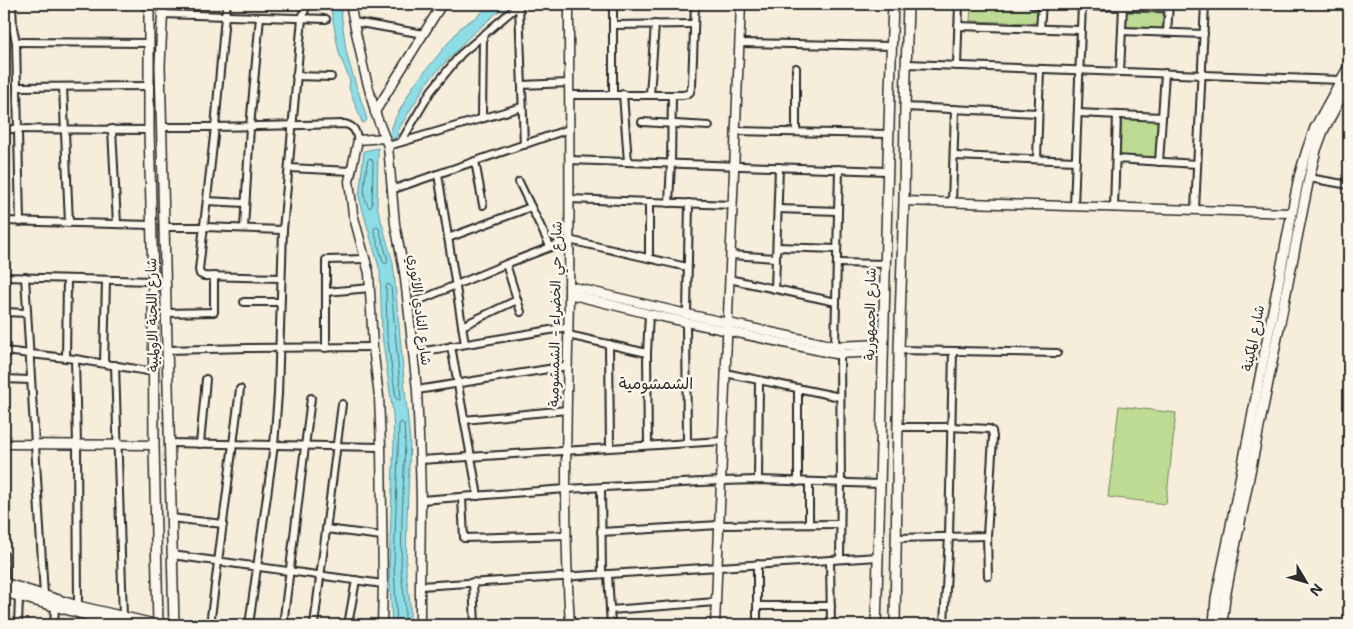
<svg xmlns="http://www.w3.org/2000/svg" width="1353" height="629" viewBox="0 0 1353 629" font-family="'Shantell Sans','Playpen Sans Arabic',sans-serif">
<rect width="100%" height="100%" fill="#f6eddb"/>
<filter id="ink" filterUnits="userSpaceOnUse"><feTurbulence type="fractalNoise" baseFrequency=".02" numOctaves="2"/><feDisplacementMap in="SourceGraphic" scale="10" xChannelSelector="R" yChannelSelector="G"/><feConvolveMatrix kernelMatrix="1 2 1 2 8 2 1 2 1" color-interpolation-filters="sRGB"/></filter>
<g filter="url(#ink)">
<g fill="#bddb93" stroke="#74835f">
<polygon points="971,8 1037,10 1037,23 970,21"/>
<polygon points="1126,12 1163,13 1162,28 1126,27"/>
<polygon points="1122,118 1158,120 1156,157 1120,155"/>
<polygon points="1119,406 1176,413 1166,504 1108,497"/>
</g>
<g fill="#8cdde6" stroke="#65969b">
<path d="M330 4H340C342 19 344 35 346 50 351 74 361 97 367 120L364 123 362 122 349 88 350 81 339 53Z"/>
<polygon points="490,4 507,4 468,38 428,81 400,127 396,138 392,139 390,133 395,119 413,86 462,26 478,16"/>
<polygon points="378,148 377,206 393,263 410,442 407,519 406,571 410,604 410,625 392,625 389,567 394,440 393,414 382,335 380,271 359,197 364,151"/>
</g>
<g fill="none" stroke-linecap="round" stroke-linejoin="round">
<g stroke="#527276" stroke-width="1">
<path d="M370 158 373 161 372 206 370 208C360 198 366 177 367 164L368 160Z"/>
<polygon points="376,227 379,228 388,261 386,264 383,262 374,230"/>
<polygon points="388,284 391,286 401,398 399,400 396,398 387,335 386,287"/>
<polyline points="397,625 394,566 399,424 401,422 404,424 405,443 402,519 401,571 405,604 405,625"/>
</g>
<g stroke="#2b2b2b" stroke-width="10">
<g id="minor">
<polyline points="12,4 13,28 16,42 20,222"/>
<polyline points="227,4 225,16 215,127 199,270 200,274 204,276 281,278"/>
<polyline points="613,4 613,94"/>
<polyline points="1032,4 1042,4"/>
<polyline points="519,5 524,145"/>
<polyline points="1082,6 1168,8"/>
<polyline points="162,14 326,19"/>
<polyline points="354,22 424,34"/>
<polyline points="613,25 693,24"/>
<polyline points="958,26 1081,30"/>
<polyline points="4,28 13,28"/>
<polyline points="1040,29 1042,4"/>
<polyline points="1122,31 1204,34"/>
<polyline points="1167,32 1169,4"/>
<polyline points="16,42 148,43"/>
<polyline points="739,43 892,46"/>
<polyline points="907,64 1341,80"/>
<polyline points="957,66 959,4"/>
<polyline points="1120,72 1123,7"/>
<polyline points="296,76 331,77"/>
<polyline points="522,85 569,83"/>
<polyline points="17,87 148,86"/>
<polyline points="63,87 69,223"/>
<polyline points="623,94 628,162"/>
<polyline points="569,95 683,95 687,94 690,92 692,85 695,4"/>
<polyline points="650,95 655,24"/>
<polyline points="905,107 1038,113"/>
<polyline points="1078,113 1162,117"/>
<polyline points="482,118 483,35"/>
<polyline points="642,122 709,126"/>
<path d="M161 127H215L345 124C355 127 355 130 358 140"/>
<polyline points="4,129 149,130"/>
<polyline points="112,129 117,224"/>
<polyline points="735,131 889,134"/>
<polyline points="796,132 796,68"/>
<polyline points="401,142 431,91 461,54 520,4"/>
<polyline points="388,146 522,107"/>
<polyline points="954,156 1076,161"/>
<polyline points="1037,159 1040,69"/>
<polyline points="1116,159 1197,164"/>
<polyline points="569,160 887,171"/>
<polyline points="475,161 483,205"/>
<polyline points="1159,162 1165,73"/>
<polyline points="289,168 351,171"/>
<polyline points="438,174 465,344"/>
<polyline points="1309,178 1349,185"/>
<polyline points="519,182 550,246"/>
<polyline points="391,190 569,129"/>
<polyline points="569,199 732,205"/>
<polyline points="207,201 245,203"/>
<polyline points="669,203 671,163 672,95"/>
<polyline points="952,203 955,109"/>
<polyline points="1074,206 1082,4"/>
<polyline points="1114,208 1117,115"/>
<polyline points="778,209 838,211"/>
<polyline points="1195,210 1205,4"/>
<polyline points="4,221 151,225"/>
<polyline points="164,227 205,227 283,230"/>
<polyline points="244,228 250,127 260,17"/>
<polyline points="448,238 531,207"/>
<polyline points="777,247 837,249"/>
<polyline points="730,255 776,258"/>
<polyline points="649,258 649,202"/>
<polyline points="837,263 885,264"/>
<polyline points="506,264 521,312"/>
<polyline points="4,277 153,281"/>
<polyline points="25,277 44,595"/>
<polyline points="729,279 836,302"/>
<polyline points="775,289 779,167"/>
<polyline points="326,292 370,288"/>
<polyline points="244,302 280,302"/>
<polyline points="408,305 506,264 569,240 687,267"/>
<polyline points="4,312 27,313"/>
<polyline points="166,313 214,312 214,276"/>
<polyline points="687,314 689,203"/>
<polyline points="686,322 687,443"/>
<polyline points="462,326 517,300"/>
<polyline points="568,335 647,353"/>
<polyline points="609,344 610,447"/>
<polyline points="451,346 478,496"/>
<polyline points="835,346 839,169"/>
<polyline points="326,348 326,260 366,259"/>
<polyline points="167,350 248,348 373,347"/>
<polyline points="899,350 1057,353"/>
<polyline points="4,351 75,359 154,372"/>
<polyline points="413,353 568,327"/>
<polyline points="66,358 67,279"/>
<polyline points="75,359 77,444 78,606"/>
<polyline points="104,363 106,280"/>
<polyline points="115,365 123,617"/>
<polyline points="725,373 840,397"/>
<polyline points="4,379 30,380"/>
<polyline points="417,390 567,366"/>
<polyline points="464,420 567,410"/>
<polyline points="898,427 951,427 989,429 992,431 993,437 987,536 988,576"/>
<polyline points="169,443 381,447"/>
<polyline points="200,444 206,379"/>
<polyline points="648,445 647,353 649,314"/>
<polyline points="420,460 722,441"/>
<polyline points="758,480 759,380"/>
<polyline points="798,482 798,388"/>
<polyline points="809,482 809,524"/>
<polyline points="601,488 602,574"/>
<polyline points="462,498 464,538 566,535"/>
<polyline points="421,500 566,489 721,481 758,480 880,484"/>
<polyline points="171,518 223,524"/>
<polyline points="326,529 382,536"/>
<polyline points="601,532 719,525 840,524"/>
<polyline points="896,538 987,536"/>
<polyline points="4,555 5,583"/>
<polyline points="172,555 383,584"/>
<polyline points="840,559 841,483 840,355"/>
<polyline points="830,560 831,625"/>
<polyline points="608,574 611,625"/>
<polyline points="473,582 475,625"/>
<polyline points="420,586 878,557"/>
<polyline points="757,606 831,606"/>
<polyline points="610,610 716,602"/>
<polyline points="944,623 949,536 953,351"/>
<polyline points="18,625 19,597"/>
<polyline points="54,625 55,607"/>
<polyline points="210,625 240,389"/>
<polyline points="249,625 274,445 278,394 283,230 302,18 307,4"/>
<polyline points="283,625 311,398"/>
<polyline points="314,625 342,404"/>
<polyline points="348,625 356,580"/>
<polyline points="757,625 757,564"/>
</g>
</g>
<g stroke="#2b2b2b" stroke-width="11">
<g id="tertiary">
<polyline points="350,4 364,70 375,112 388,146 395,224 404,271 408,305 417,390 420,460 421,500 420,586 420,625"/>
<path d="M569 4C569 101 570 198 569 296 567 406 563 515 570 625"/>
<polyline points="375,112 442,4"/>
<polyline points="904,201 1291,213"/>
<polyline points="569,286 687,314 835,346 883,344"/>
<polyline points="569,294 649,314 835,354 883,352"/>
<polyline points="4,444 154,445"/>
<polyline points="382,625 383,584 381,447 379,397 373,347 369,273 353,214 349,181 358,140 385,138"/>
<polyline points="715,625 741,4"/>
</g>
</g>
<g stroke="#2b2b2b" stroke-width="12">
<g id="secondary">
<polyline points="149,4 149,130 153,281 154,445 158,625"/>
<polyline points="163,4 160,65 174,625"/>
<polyline points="4,583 78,606 158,625"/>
<polyline points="4,592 122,625"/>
<path d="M876 625C883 418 885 211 893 4"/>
<polyline points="895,625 899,350 904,201 905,107 908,4"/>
<polyline points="1214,625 1216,598 1227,546 1299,177 1307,150 1315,128 1349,66"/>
<polyline points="1222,625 1225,597 1309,178 1316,150 1323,131 1349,82"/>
</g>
</g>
<use href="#minor" stroke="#fbf7ec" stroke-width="6"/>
<use href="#tertiary" stroke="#fbf7ec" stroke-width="8"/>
<use href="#secondary" stroke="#fbf7ec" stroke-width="9"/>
</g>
</g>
<g text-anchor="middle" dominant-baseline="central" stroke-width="5" stroke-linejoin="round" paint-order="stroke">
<g font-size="14" fill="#2b2b2b" stroke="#fbf7ec">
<text transform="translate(420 310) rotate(83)">شارع النادي الاثوري</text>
<text transform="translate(555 314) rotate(-89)">شارع حي الخضراء - الشمشومية</text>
<text transform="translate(870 314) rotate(-89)">شارع الجمهورية</text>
<text transform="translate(152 315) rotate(-91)">شارع اللجنة الاولمبية</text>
<text transform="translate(1253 338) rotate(-79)">شارع المكينة</text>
</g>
<g font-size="16" fill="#2b2b2b" stroke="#fbf7ec">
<text x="656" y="383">الشمشومية</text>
</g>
</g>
<rect width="1353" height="629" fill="none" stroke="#fbf7ec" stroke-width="20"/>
<rect x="10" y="10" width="1333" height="609" fill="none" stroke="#2b2b2b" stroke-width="2" filter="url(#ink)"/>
<g transform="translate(1306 582) rotate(128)" stroke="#fbf7ec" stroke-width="4" paint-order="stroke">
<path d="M0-4L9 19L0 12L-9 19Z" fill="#2b2b2b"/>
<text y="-8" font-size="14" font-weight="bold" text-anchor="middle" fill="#2b2b2b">N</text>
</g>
</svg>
